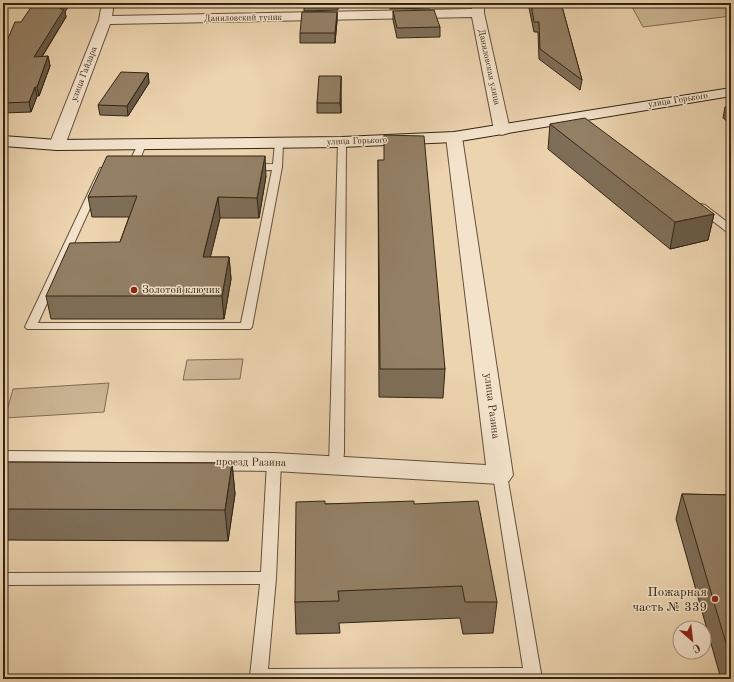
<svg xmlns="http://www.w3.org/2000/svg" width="734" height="682" viewBox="0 0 734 682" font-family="'Old Standard TT',serif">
<rect width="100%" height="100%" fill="#ecd4af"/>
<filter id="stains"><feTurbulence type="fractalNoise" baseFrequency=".005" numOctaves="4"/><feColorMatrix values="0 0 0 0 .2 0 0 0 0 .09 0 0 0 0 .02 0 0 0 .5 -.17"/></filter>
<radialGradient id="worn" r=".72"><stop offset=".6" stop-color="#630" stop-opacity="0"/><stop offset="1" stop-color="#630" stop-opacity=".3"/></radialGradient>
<g fill="#ccb695" stroke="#7f6d54">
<polygon points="630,3 731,3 731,16 643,27"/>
<polygon points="243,359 240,379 183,380 187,360"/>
<polygon points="109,383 104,412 5,418 13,389"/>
</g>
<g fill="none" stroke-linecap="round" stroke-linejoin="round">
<g stroke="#60503b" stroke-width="2">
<g id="lane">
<polygon points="342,139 346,142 344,452 343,466 341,469 336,471 331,469 329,466 338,142"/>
<path d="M279 140 283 143 282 167 252 327 250 329H27L25 327 100 168 127 167 138 144 142 141 146 144 137 167 273 164 275 143ZM272 170 241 323H38L106 173Z"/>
<polygon points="701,204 705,205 731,225 731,233 727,232 697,209 696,207"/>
<polygon points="274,457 279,459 281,462 276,578 268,669 523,668 493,475 495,472 500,470 505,472 507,475 542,679 252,679 250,676 260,584 3,585 3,573 261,572 267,462 269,459"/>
</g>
</g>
<g stroke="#60503b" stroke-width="2">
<g id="street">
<polygon points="102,3 114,3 112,16 472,9 472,3 484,3 484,13 510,130 508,133 502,135 496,133 494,130 472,17 110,24 65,145 63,148 57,150 51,148 49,145 99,20"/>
<polygon points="454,132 460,134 462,137 513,475 509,481 500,484 274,471 3,469 3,451 274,453 486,465 446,137 448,134"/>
</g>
</g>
<g stroke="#322414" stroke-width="2">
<polygon id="secondary" points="731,88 731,96 454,142 342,147 57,150 3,146 3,136 57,140 342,137 454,132"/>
</g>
<use href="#lane" fill="#f3e3cb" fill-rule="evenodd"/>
<use href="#street" fill="#f3e3cb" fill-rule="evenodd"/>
<use href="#secondary" fill="#f3e3cb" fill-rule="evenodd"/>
</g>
<g fill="#7e6e57" stroke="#322414">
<polygon points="304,3 338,3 338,10 304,11"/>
<polygon points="388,3 431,3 430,8 390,9"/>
<polygon points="528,3 561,3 582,80 580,90 539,59 538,32 534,32"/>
<polygon points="393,11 440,27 440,37 397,38 393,20"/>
<polygon points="65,12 66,17 42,57 48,56 50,66 39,96 37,96 31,112 3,113 3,50"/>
<polygon points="337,12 337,21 335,43 300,43 300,33"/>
<polygon points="148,73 149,83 128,116 100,115 98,105"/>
<polygon points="341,76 341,113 317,113 317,103"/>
<polygon points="731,106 731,124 723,118 725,107"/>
<polygon points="550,124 714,214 708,240 670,249 548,149"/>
<polygon points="378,160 445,369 443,398 379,397"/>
<polygon points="266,176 259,218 220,218 210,257 229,257 231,279 224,319 51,319 46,296 120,242 129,217 92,217 88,197"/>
<polygon points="3,462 232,463 235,494 228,541 3,540"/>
<polygon points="682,494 731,495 731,679 721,679 676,519"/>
<polygon points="325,504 414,504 497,602 493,633 463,634 460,618 339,623 340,633 296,634 295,602"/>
</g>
<g fill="#675a47" stroke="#322414">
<polygon points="64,3 71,3 65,12 66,17 36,66 34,57 60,9"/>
<polygon points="337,12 337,21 335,43 335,33"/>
<polygon points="48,56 50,66 39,96 37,87"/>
<polygon points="148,73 149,83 128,116 127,106"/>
<polygon points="341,76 341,113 340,103"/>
<polygon points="35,87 37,96 31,112 29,102"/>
<polygon points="265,156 266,176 259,218 257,198"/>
<polygon points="218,197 220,218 205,279 203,257"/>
<polygon points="714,214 708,240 670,249 675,222"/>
<polygon points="229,257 231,279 224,319 222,296"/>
<polygon points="232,463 235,494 228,541 225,510"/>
</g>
<g fill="#938065" stroke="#322414">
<polygon points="34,3 64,3 60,9 64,9 34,57 48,56 37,87 35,87 29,102 3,103 3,50 15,22 21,22"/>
<polygon points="531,3 561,3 582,80 540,49 539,22 534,22"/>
<polygon points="434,10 440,27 397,28 393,11"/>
<polygon points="302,12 337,12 335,33 300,33"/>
<polygon points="121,72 148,73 127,106 98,105"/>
<polygon points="319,76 341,76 340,103 317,103"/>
<polygon points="731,106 731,111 725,107"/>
<polygon points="585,118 714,214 675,222 550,124"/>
<polygon points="384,135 424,136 445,369 380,369 378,160 384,160"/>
<polygon points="107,156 265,156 257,198 218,197 203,257 229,257 222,296 46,296 70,243 120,242 137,196 88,197"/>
<polygon points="3,462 232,463 225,510 3,509"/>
<polygon points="682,494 731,495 731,660"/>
<polygon points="325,501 325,504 414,501 414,504 478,501 497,602 465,602 462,586 338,591 339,601 295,602 296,502"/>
</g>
<g fill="#8f2418" stroke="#f3e3cb" stroke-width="1.5">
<circle cx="134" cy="290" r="4"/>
<circle cx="715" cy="599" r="4"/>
</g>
<g text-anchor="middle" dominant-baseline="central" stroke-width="3" stroke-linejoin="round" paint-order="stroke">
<g font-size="9" fill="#322414" stroke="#f3e3cb">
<text transform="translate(243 18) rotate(-1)">Даниловский тупик</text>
<text transform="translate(489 67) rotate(78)">Даниловская улица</text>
<text transform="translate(84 74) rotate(-69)">улица Гайдара</text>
<text transform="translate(678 100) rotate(-9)">улица Горького</text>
<text transform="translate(357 141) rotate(-2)">улица Горького</text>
</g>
<g font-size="11" fill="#322414" stroke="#f3e3cb" text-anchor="start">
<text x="142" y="290">Золотой ключик</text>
</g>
<g font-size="11" fill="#322414" stroke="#f3e3cb">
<text transform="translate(491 406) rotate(83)">улица Разина</text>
<text transform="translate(251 463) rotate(1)">проезд Разина</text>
</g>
<g font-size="13" fill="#322414" stroke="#f3e3cb" text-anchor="end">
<text x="707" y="592">Пожарная<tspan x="707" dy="15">часть № 339</tspan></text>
</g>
</g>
<rect width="734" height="682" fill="none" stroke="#ecd4af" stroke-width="16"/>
<rect x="4" y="4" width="726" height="674" fill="none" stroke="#322414" stroke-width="2"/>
<rect x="8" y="8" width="718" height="666" fill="none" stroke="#322414"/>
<g transform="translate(692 640) rotate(152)"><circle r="19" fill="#f3e3cb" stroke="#a69782"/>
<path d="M0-3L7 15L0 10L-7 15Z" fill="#8f2418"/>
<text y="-6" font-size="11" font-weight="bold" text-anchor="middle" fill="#322414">С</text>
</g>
<rect width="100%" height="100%" filter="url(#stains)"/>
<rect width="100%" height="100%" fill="url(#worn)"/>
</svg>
